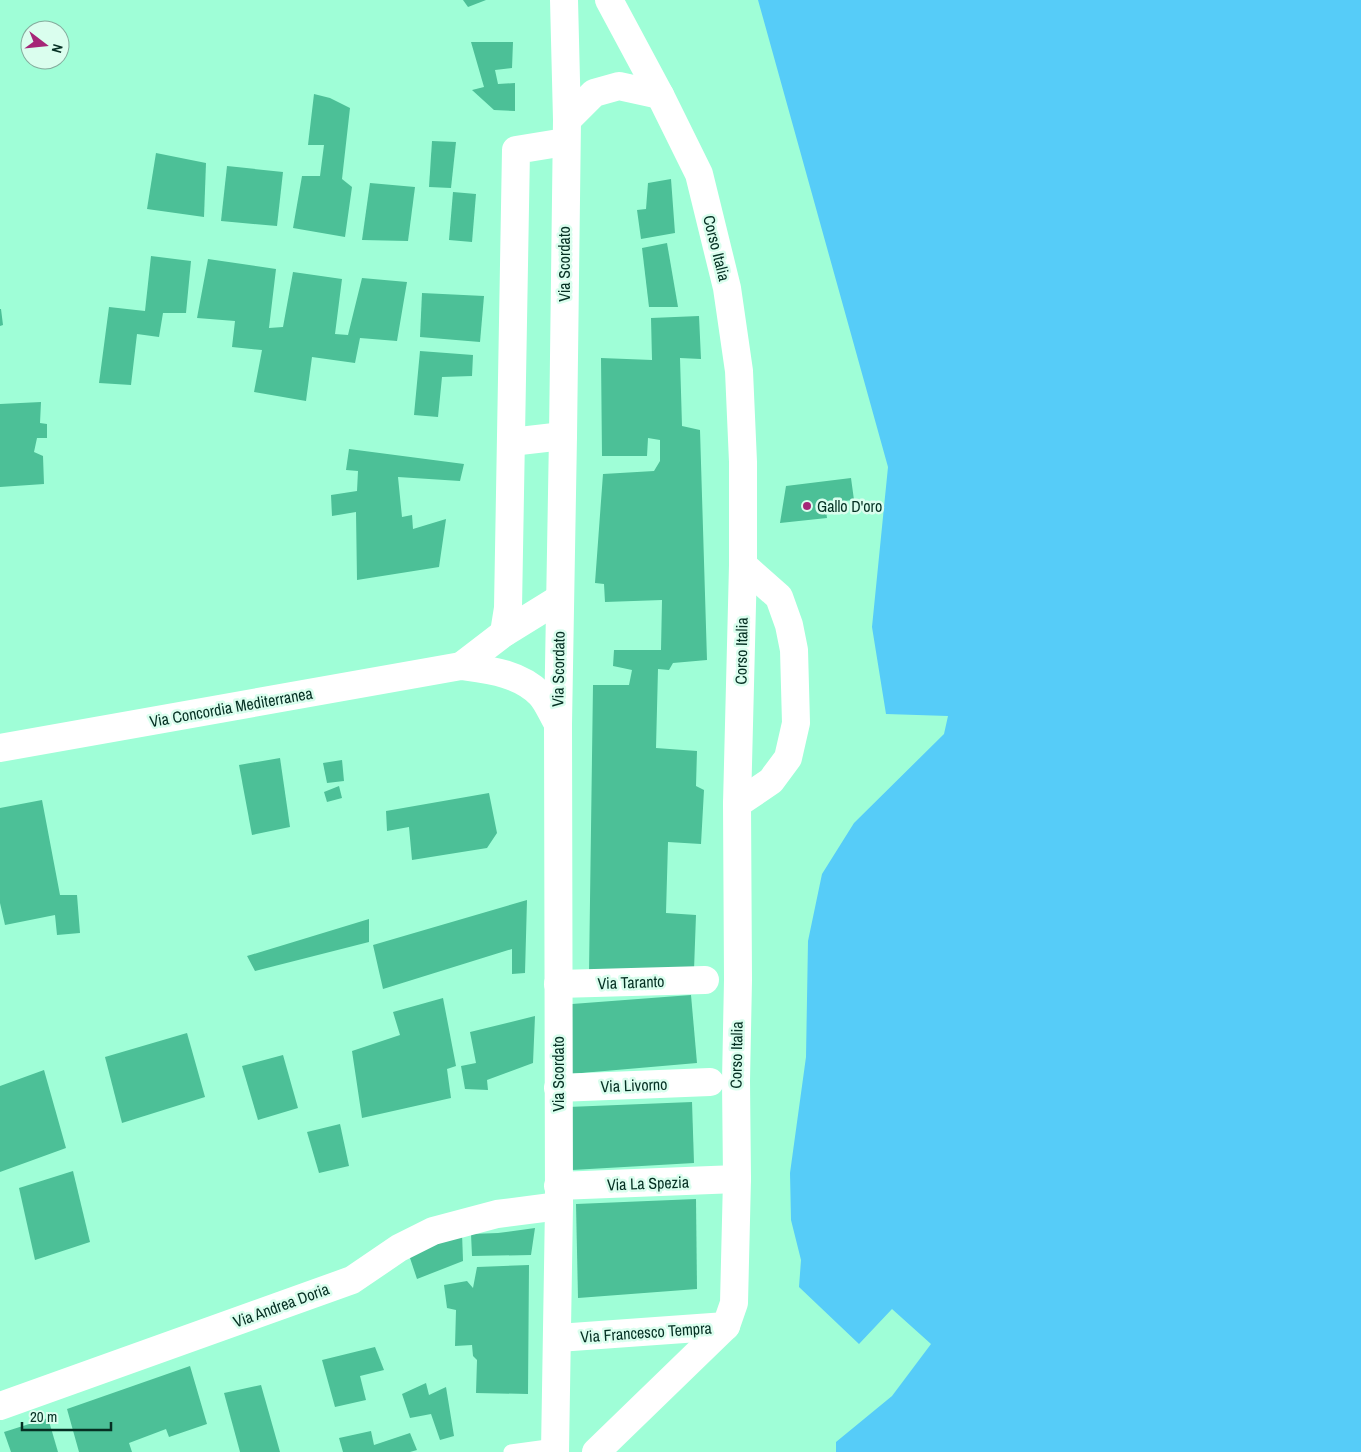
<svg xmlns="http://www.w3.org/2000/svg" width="1361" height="1452" viewBox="0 0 1361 1452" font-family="'Archivo Narrow',sans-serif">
<rect width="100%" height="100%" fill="#9ffed7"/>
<polygon fill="#56ccf8" points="758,0 1361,0 1361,1452 836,1452 836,1442 892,1396 931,1344 892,1309 859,1344 799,1287 801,1260 791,1220 790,1173 806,1057 808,941 822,874 854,823 944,734 948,716 886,714 872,627 888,467"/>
<g fill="#4cc097">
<polygon points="463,0 486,0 468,7"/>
<polygon points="471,42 513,42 512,68 495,70 498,84 515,83 515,111 494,110 472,90 484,87"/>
<polygon points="314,94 330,98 350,108 342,179 352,187 345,237 293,228 302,176 320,176 324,145 308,145"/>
<polygon points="432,141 456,142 451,188 429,187"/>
<polygon points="156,153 206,163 204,217 147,209"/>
<polygon points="227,166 283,172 277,226 221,221"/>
<polygon points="671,179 675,233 641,239 637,210 646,209 648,183"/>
<polygon points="370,183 415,187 408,241 362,240"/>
<polygon points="453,192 476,194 472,242 449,240"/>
<polygon points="667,243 678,307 649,307 642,248"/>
<polygon points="151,256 191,261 186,313 163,313 159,337 137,334 131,385 99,383 109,307 145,311"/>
<polygon points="208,259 276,269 269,328 283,327 293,272 342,279 335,334 348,335 362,278 407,282 397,341 360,338 355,363 312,357 306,401 254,392 262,350 232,347 235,321 197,318"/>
<polygon points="422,293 484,296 480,342 420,337"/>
<polygon points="0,309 1,309 3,325 0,326"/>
<polygon points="699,316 701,359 680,358 682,426 700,430 707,660 673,663 669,670 658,669 656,748 697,751 696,786 704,790 701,844 668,842 666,913 696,915 694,970 589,973 593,685 629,685 632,670 613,666 614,650 661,650 662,600 605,602 604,584 595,583 603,474 654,471 660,461 660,440 648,438 647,456 602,456 601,358 652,360 651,318"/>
<polygon points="420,351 473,355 472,376 442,377 438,417 414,415"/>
<polygon points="41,402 40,423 47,424 47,438 37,438 34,452 43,456 44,484 0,487 0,404"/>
<polygon points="349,449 464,464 460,481 398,477 402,517 412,515 413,529 446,519 439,567 357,580 356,512 332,516 331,495 357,491 358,471 346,470"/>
<polygon points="851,478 854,500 825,503 827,518 780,523 786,486"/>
<polygon points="280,758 290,827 252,835 239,765"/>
<polygon points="342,760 344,781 327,783 323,763"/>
<polygon points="339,786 342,798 327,802 324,792"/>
<polygon points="489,793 497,833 487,848 412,860 409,827 387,831 386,811"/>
<polygon points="42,800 60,895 77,895 80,933 57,935 55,915 5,925 0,903 0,808"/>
<polygon points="527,900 525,973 512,974 512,949 383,989 373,945"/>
<polygon points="369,919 369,942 255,971 247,956"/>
<polygon points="691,995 697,1063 570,1074 572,1004"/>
<polygon points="443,998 456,1066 447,1069 451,1098 362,1118 352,1051 400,1035 393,1012"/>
<polygon points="535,1016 533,1063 487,1080 488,1090 465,1089 461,1066 476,1063 470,1032"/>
<polygon points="187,1033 205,1097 122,1123 105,1057"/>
<polygon points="283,1055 298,1108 258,1120 242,1066"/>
<polygon points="44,1070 66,1148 0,1172 0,1086"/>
<polygon points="692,1102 694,1163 572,1170 568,1107"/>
<polygon points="340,1124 349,1166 319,1173 307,1132"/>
<polygon points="73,1171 90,1242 35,1260 19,1188"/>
<polygon points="696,1199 697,1289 578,1298 576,1204"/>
<polygon points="535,1228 531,1255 472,1256 471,1234 498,1233"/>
<polygon points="462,1233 463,1261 417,1279 409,1255"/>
<polygon points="529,1265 528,1394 476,1393 477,1360 473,1356 472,1345 455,1346 456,1310 447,1308 444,1285 467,1281 473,1288 477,1267"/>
<polygon points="375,1347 384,1370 360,1376 366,1400 335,1407 322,1360"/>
<polygon points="190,1366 207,1424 169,1437 166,1429 129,1443 132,1452 79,1452 67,1409"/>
<polygon points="426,1383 429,1395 446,1387 454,1436 440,1440 431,1414 410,1418 402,1394"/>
<polygon points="261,1385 280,1452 240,1452 224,1393"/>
<polygon points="48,1418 58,1452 11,1452 4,1432"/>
<polygon points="371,1431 374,1445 410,1433 417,1450 410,1452 343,1452 339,1438"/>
</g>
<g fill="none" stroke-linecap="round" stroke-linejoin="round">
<polyline stroke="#fff" stroke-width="15" points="511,1452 555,1446"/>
<g stroke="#fff" stroke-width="28">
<polyline points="511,442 563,436"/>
<polyline points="504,633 508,608 516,150 565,142"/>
<polyline points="461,666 504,633 559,599"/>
<path d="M0 748 461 666C489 670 519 673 540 694 547 701 552 714 558 724"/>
<polyline points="737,804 771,781 788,758 796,723 794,650 789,625 779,597 743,565"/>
<polyline points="558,984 705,980"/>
<polyline points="558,1088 710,1082"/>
<polyline points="558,1186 737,1179"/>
<polyline points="0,1406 352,1280 399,1248 433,1231 497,1214 559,1206"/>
</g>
<g stroke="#fff" stroke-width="28">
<polyline points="567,120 594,93 619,86 660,95"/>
<polyline points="558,1338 726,1326"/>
<polyline points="555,1452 559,1206 558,724 563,436 567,120 564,0"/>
<polyline points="596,1452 726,1326 734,1303 737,1179 736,1081 738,980 737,804 743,565 743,462 739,371 727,288 699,174 660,95 609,0"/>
</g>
</g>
<circle fill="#a52677" stroke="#dafeee" stroke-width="2" cx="807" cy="506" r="5"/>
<g text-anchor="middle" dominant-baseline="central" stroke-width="5" stroke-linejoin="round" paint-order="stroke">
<g font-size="16" fill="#053023" stroke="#dafeee">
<text transform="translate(717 248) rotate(76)">Corso Italia</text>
<text transform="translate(564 264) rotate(-90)">Via Scordato</text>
<text transform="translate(741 651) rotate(-89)">Corso Italia</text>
<text transform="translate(558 669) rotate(-89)">Via Scordato</text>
<text transform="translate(231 707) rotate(-10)">Via Concordia Mediterranea</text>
<text transform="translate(631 982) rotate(-2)">Via Taranto</text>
<text transform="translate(736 1055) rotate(-89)">Corso Italia</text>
<text transform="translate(558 1074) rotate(-90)">Via Scordato</text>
<text transform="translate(634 1085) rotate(-2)">Via Livorno</text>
<text transform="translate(648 1183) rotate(-2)">Via La Spezia</text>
<text transform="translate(281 1305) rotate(-20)">Via Andrea Doria</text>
<text transform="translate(646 1332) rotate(-4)">Via Francesco Tempra</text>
</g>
<g font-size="16" fill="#053023" stroke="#dafeee" text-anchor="start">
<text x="817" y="506">Gallo D'oro</text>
</g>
</g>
<g transform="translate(45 45) rotate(106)"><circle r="24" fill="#dafeee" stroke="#85ac9d"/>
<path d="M0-4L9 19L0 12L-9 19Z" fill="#a52677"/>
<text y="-8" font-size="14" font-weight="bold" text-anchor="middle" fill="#053023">N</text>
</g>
<path d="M22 1422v8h89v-8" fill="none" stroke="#053023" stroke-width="2.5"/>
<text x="30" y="1422" font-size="15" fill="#053023" stroke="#dafeee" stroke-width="4" paint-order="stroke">20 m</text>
</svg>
